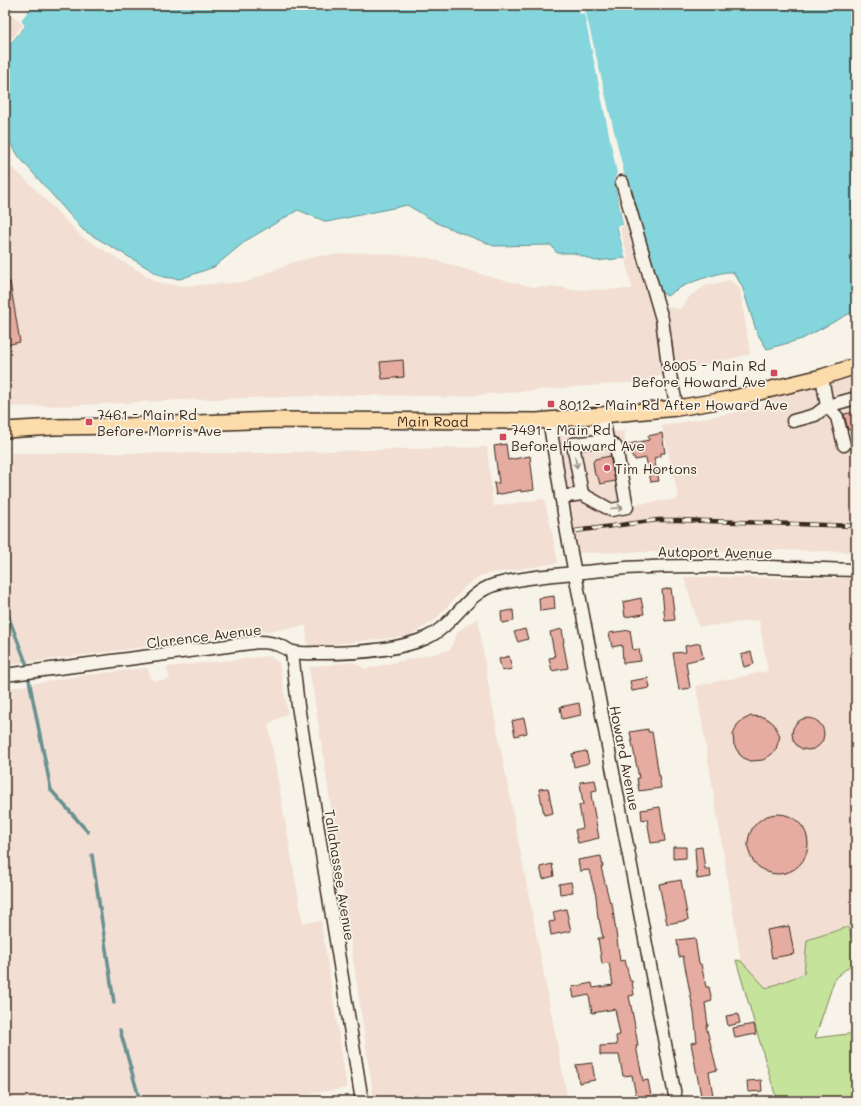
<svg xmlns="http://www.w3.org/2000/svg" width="861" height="1106" viewBox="0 0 861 1106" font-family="Mali,sans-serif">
<rect width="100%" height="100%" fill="#f7f3e8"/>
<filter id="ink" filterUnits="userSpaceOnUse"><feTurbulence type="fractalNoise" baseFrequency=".025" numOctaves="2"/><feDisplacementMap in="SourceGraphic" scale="8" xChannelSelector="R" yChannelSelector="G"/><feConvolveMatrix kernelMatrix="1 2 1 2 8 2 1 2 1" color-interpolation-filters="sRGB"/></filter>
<g filter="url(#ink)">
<g fill="#f2ded3">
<polygon points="5,5 25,26 5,49"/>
<polygon points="5,161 29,183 81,236 100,248 157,282 182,286 246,282 294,262 319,256 367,252 429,258 493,278 534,287 563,287 571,290 630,289 632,288 617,226 623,225 614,180 617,173 663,306 681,309 690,296 705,286 730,280 740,288 750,354 650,378 649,381 442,398 441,396 353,395 179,400 83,405 5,407"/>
<polygon points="856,372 856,552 783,550 571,553 554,436 624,431 631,505 679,499 662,426 758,408 777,391"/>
<polygon points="487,447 493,506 544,499 552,532 558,563 482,575 467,585 434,621 409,636 308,647 306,626 7,665 7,518 11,453 253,453"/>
<polygon points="684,577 856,578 856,924 807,940 804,974 766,989 741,961 696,686 768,671 759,620 699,627"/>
<polygon points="478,618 487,677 568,1101 374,1101 321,740 309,667 353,662 366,669 450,650 458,631"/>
<polygon points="270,656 279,663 288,713 268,724 303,923 321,921 347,1088 266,1101 5,1101 5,689 78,676 147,668 153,681 170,679 166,667"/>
</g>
<polygon fill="#c5e39b" stroke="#80865c" points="848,927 856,949 856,961 835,978 815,1038 856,1033 856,1101 777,1101 736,960 741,961 766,988 804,974 807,940"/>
<path fill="#84d5dc" stroke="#679190" d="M5 5H856V310L802 339 767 349 757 333 747 302 742 286 733 272C723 272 721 273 711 276 694 281 682 285 667 296L661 292 627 176 614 180 623 225 617 227 626 258 595 261 574 253H557L551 245 494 246 439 224 407 205 327 222 298 210 247 240 214 267 180 279 163 277 83 230 20 158 5 135V49L25 26Z"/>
<g fill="#f7f3e8">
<polygon points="5,5 10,5 9,9 11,10 15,5 33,5 21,20 25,26 5,49 5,46 23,25 7,10 5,10"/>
<polygon points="577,5 584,5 625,177 628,176 657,281 616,181 625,225 624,226 620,228 628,258 626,260 617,226 623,225 614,180 617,173 584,13 580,14"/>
</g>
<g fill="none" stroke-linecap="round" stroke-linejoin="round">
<g stroke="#679190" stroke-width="3.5">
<polyline points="7,613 28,668"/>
<polyline points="28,675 51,790 88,832"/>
<polyline points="92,855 114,1003"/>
<polyline points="120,1030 140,1101"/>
</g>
</g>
<g fill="#e6aca1" stroke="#3b2a1e">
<polygon points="5,282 10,282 20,342 5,345"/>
<polygon points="403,360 404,377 382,379 380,362"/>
<polygon points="856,412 856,428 848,430 844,414"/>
<polygon points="662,433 665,453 661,453 661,456 654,458 659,481 651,482 646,458 635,460 634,457 632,457 629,444 649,440 648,436"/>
<polygon points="506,444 508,460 530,456 534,490 521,492 521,490 496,495 494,483 499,483 494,446"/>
<polygon points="610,456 615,481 600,484 598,477 595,475 593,462 595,459"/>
<polygon points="671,588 675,620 665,621 662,590"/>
<polygon points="554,596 555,609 540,611 539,598"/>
<polygon points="641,598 644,614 625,617 623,602"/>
<polygon points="513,610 514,621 502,623 501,612"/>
<polygon points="525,629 528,639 518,642 514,632"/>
<polygon points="562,629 564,642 563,642 568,668 552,671 549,658 555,657 550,632"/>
<polygon points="630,630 633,650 639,649 641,661 623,663 622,645 612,647 609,633"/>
<polygon points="700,643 703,658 686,662 690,688 679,690 673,653 686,652 685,646"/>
<polygon points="751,652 754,664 744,667 741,655"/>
<polygon points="509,656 512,669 502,671 499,659"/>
<polygon points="648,678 650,688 632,691 630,681"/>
<polygon points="579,703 581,715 562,719 560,707"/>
<polygon points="751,716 763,717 769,720 774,724 780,736 776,749 772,754 763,760 751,761 745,759 740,755 734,745 733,735 737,725 741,721"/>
<circle cx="808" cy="734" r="16"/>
<polygon points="524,718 527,733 515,736 512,721"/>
<polygon points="648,729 648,732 652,732 661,788 639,791 637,778 639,778 630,732"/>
<polygon points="586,751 589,763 574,767 572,754"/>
<polygon points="595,780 597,790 592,791 592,795 591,795 599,838 578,843 575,830 583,828 579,805 583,805 580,782"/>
<polygon points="548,788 553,813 544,815 539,789"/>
<polygon points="660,807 665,841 651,843 647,819 642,820 641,810"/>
<circle cx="778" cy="844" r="30"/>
<polygon points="673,847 686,847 686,858 673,859"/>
<polygon points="702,847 705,869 710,869 711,877 697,879 695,848"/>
<polygon points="601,856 603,867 601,867 610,903 612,903 620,961 625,960 630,981 632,981 634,995 629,996 634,1021 638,1046 636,1046 643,1081 648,1080 652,1101 637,1101 632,1075 623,1076 619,1055 600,1055 600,1046 617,1045 616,1036 620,1035 615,1009 592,1013 589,995 574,998 572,987 592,983 593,988 613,985 609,963 602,964 598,938 603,938 599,919 598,919 596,896 589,870 580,871 578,860"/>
<polygon points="552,864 554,876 543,879 540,867"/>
<polygon points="681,880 688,920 667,924 659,884"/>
<polygon points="571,882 573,892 560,894 559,884"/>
<polygon points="566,909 571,931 551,935 549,922 555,921 553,912"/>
<polygon points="789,926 794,954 772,958 767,930"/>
<polygon points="695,938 699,964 701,964 706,987 709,987 712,1001 705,1003 708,1026 706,1026 717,1070 709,1072 714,1101 702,1101 691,1043 697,1042 694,1013 683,956 679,957 677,940"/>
<polygon points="738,1014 740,1023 728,1026 726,1016"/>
<polygon points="754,1024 756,1034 735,1038 733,1028"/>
<polygon points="592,1063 595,1080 579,1083 576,1065"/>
<polygon points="761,1080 762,1091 748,1092 747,1081"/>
</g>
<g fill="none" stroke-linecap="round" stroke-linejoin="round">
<g stroke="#3b2a1e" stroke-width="15">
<g id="minor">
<polyline points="622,182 662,319 668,365 677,408"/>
<polyline points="822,377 827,406 837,417 844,445"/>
<polyline points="603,415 607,440"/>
<polyline points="549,419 567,532 676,1101"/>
<polyline points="793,421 815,415 827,406 856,398"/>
<polyline points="561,497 582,494 611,510 627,507 616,447 607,440 573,444 582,494"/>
<polyline points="292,652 298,706 362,1101"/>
<path d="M5 675 258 642C267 642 275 643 283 647 286 648 290 652 294 652 302 654 313 653 322 653 355 653 396 651 426 638 454 626 465 594 494 585 521 577 556 575 584 572 606 570 628 567 650 567 718 564 787 568 856 570"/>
</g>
</g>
<g stroke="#3b2a1e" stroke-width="18">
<g id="major">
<path id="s1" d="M5 430 54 427 124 426 276 420 537 421 677 408 730 399 822 377 856 366"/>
</g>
</g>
<use href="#minor" stroke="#f7f3e8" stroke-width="12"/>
<use href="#major" stroke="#fddcac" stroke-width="15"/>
<g stroke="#3b2a1e" stroke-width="4.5">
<polyline id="rail" points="575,531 658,520 677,520 856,526"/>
</g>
<use href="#rail" stroke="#f7f3e8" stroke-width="3" stroke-dasharray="9" stroke-linecap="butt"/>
</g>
<defs><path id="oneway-shaft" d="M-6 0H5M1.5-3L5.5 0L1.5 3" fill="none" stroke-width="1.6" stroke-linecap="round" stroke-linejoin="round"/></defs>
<g stroke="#998e83">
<use href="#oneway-shaft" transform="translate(576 462) rotate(80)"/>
<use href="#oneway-shaft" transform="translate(617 508) rotate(-5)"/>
</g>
</g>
<g fill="#d1495b" stroke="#f7f3e8" stroke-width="1.5">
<rect x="770" y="369" width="8" height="8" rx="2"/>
<rect x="547" y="400" width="8" height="8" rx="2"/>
<rect x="85" y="418" width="8" height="8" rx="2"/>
<rect x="499" y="433" width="8" height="8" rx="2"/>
<circle cx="607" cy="468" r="4"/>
</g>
<g text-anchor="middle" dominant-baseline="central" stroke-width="3.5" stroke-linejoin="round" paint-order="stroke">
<g font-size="14" fill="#3b2a1e" stroke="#f7f3e8" text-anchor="start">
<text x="766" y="365" text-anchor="end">8005 - Main Rd<tspan x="766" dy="16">Before Howard Ave</tspan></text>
<text x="559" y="404">8012 - Main Rd After Howard Ave</text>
<text x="97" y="414">7461 - Main Rd<tspan x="97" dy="16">Before Morris Ave</tspan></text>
<text x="511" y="429">7491 - Main Rd<tspan x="511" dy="16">Before Howard Ave</tspan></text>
<text x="615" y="468">Tim Hortons</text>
</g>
<g font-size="14" fill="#3b2a1e" stroke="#f7f3e8">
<text stroke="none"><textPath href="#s1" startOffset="428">Main Road</textPath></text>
<text transform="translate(715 552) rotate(1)">Autoport Avenue</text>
<text transform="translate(204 636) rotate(-7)">Clarence Avenue</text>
<text transform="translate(625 758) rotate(79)">Howard Avenue</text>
<text transform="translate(340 875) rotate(81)">Tallahassee Avenue</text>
</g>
</g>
<rect width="861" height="1106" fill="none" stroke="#f7f3e8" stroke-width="20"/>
<rect x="10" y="10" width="841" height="1086" fill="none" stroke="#3b2a1e" stroke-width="1.5" filter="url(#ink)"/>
</svg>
